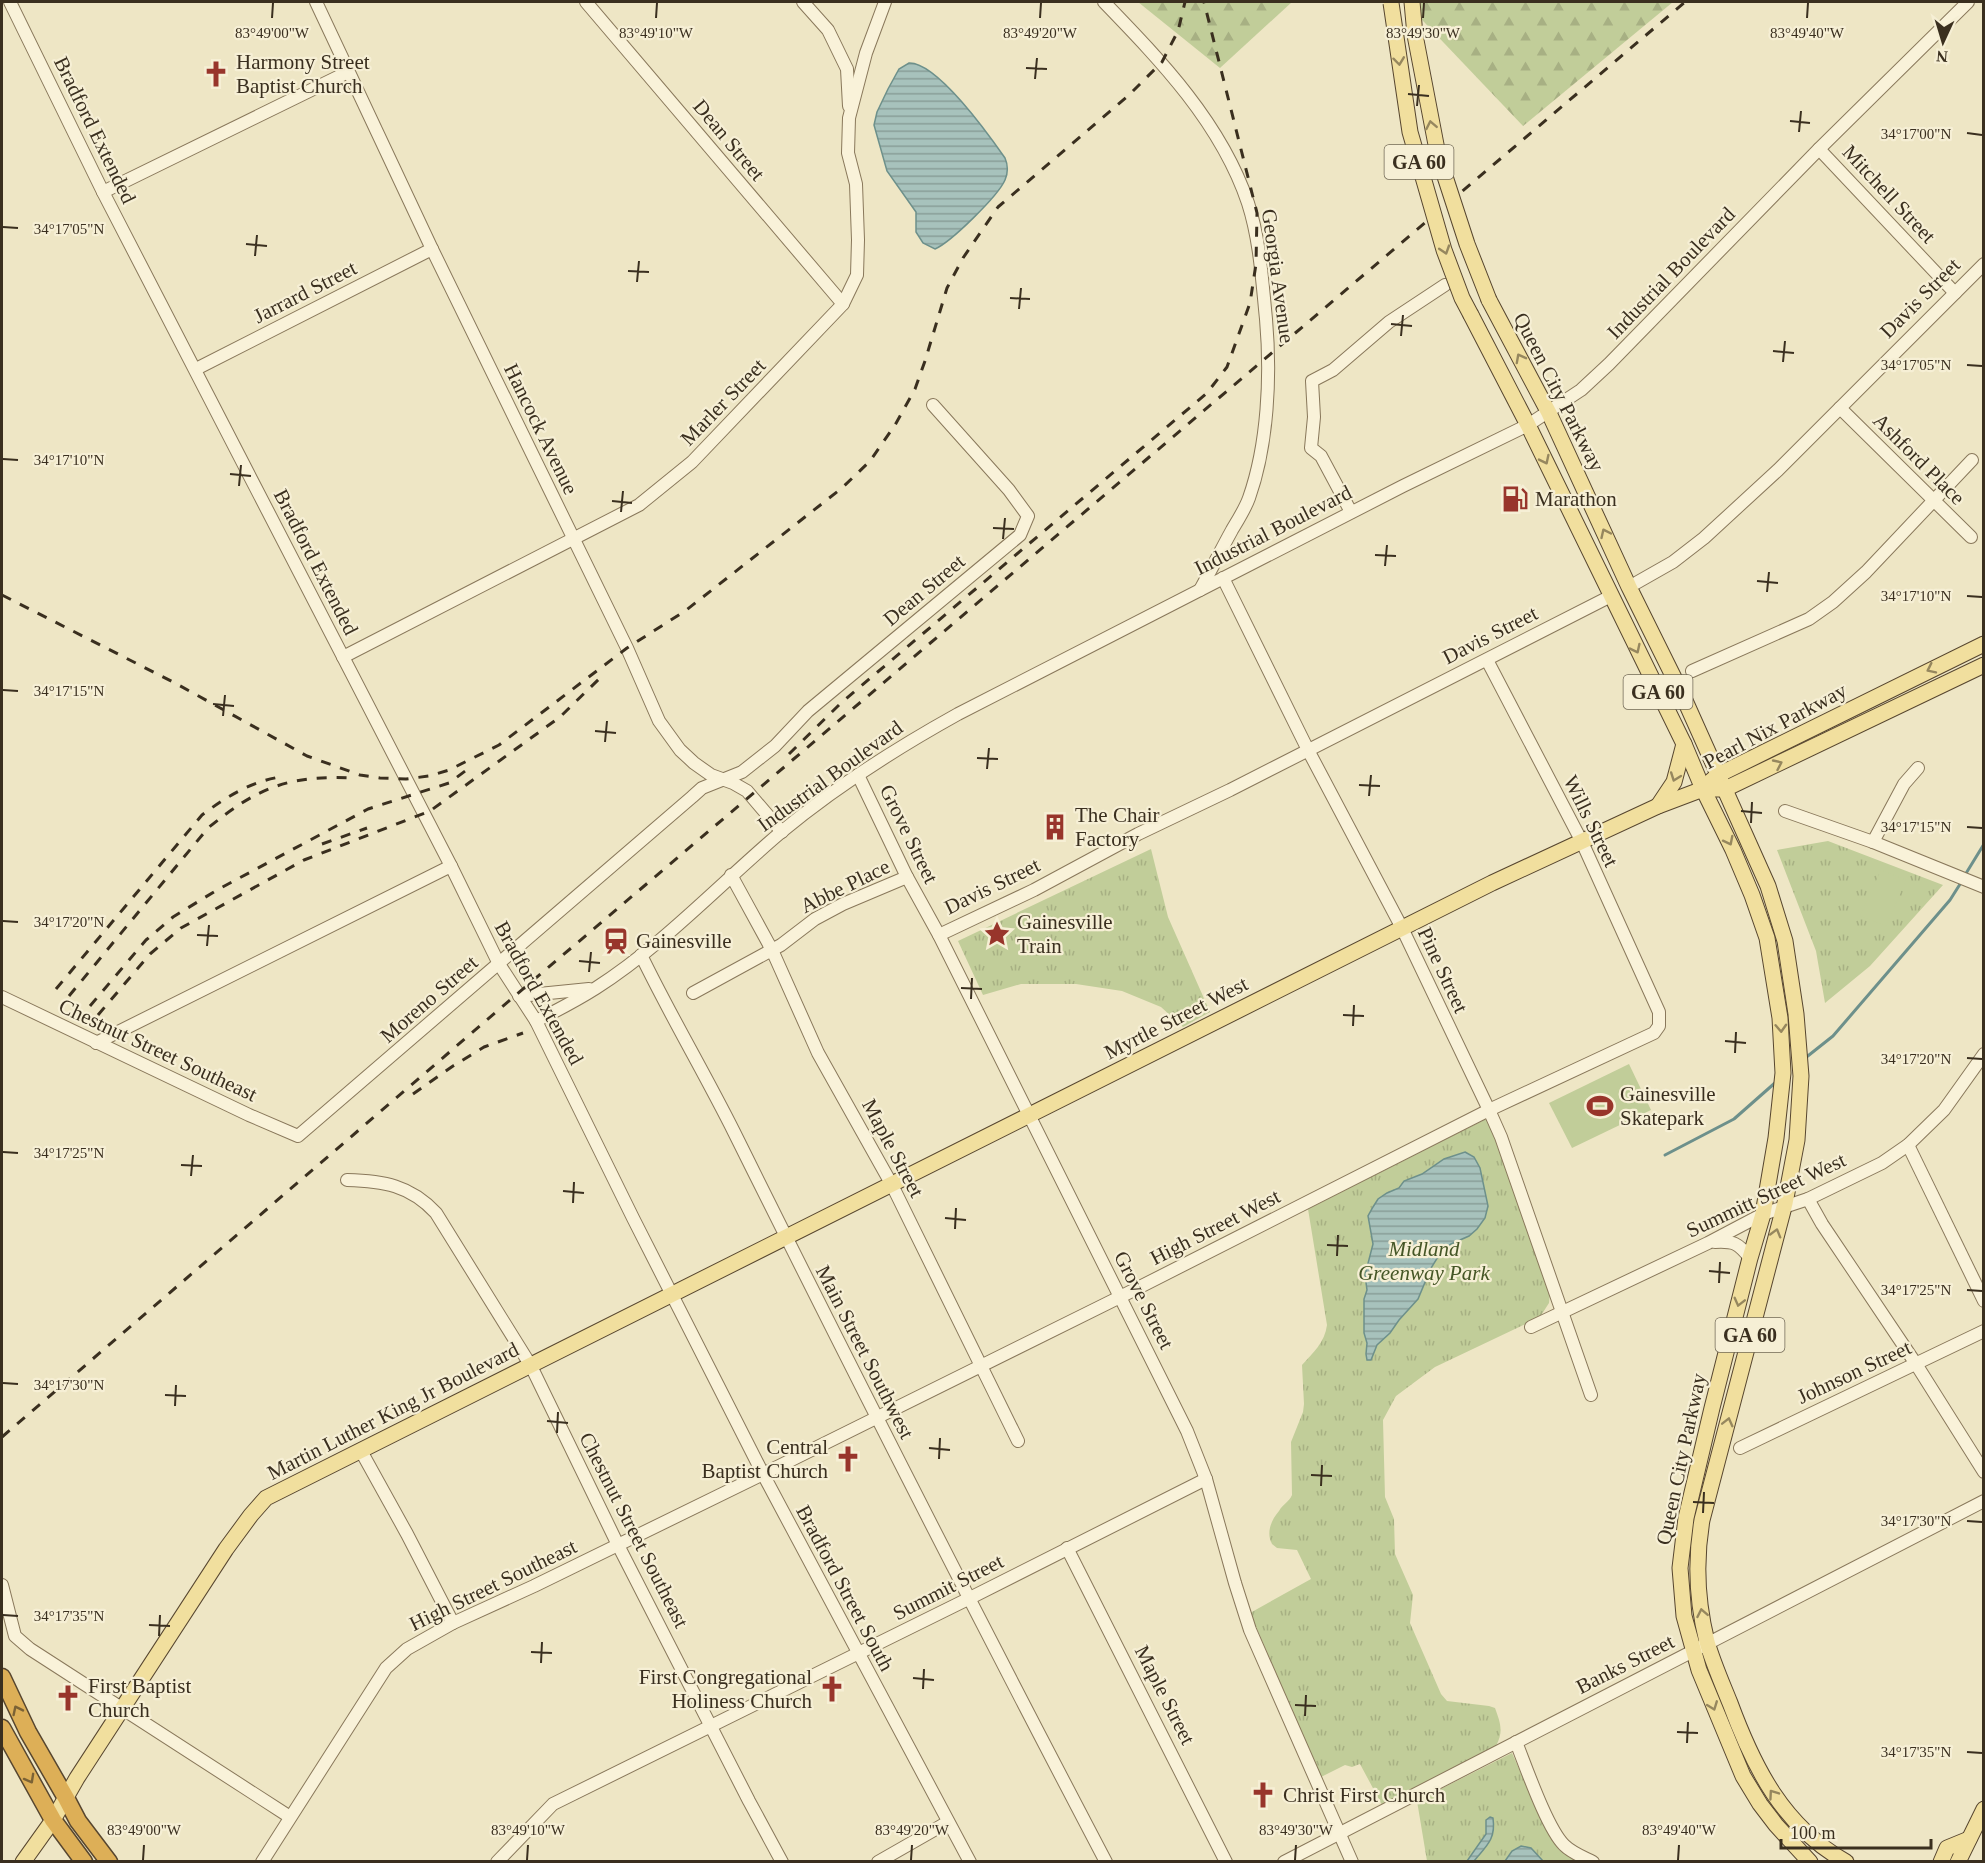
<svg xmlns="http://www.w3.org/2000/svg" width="1985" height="1863" viewBox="0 0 1985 1863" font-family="Georgia,serif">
<defs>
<pattern id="grass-tufts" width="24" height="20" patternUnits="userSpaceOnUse" patternTransform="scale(1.5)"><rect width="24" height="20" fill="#c1cd99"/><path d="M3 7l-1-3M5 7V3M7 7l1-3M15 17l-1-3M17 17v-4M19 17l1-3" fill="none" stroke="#a7b083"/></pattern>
<pattern id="forest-firs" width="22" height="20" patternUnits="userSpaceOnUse" patternTransform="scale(1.5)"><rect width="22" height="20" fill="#c1cd99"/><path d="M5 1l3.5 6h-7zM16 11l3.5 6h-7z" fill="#a7b083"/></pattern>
<pattern id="water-rules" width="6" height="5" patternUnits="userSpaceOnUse" patternTransform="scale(1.5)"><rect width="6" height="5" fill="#a7c2bc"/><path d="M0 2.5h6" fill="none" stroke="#899e98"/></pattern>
</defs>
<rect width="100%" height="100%" fill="#eee6c5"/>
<g fill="url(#grass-tufts)">
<polygon points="1828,841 1943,885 1870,966 1825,1003 1816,951 1777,850"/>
<polygon points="1151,849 1168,917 1210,1012 1183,1027 1161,1007 1122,991 1076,984 1021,984 983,995 958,941"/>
<path d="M1484 1120H1487L1489 1123 1550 1293 1549 1303 1540 1317 1435 1367 1396 1396 1383 1420 1385 1497 1394 1519 1395 1554 1413 1595 1410 1623 1441 1694 1447 1701 1489 1706 1495 1708C1500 1722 1504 1731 1496 1746L1382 1805 1360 1764 1352 1767 1345 1765 1321 1777 1250 1613 1311 1579 1297 1550 1277 1548 1272 1544C1266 1533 1271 1520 1279 1511 1283 1504 1289 1502 1292 1495L1291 1442 1303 1412 1304 1404 1302 1365C1313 1353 1325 1342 1327 1325L1308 1209Z"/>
<polygon points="1512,1753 1547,1831 1559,1850 1580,1861 1427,1861 1417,1801"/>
</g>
<g fill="url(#forest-firs)">
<polygon points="1138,2 1292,2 1220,68"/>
<polygon points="1405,2 1673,2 1523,126"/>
</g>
<g fill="#c1cd99">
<polygon points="1881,870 1906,880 1886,926 1860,916"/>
<polygon points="1629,1064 1651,1110 1572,1148 1549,1103"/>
</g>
<g fill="url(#water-rules)" stroke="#6d908b" stroke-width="1.5">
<path d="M909 63C937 62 989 135 1005 158 1008 165 1008 173 1005 180 998 196 951 242 935 249L923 243 916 232V212L887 171 874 125 877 112 888 89 899 69Z"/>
<polygon points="1465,1152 1474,1157 1480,1168 1488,1206 1485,1218 1477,1229 1469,1236 1451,1244 1441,1252 1431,1268 1418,1299 1399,1320 1390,1333 1377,1345 1371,1360 1367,1360 1366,1354 1367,1343 1364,1333 1364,1299 1367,1290 1365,1275 1373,1244 1368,1216 1373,1207 1378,1199 1387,1193 1399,1188 1404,1181 1422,1174 1444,1159"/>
<path d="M1490 1817 1493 1818C1496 1840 1486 1846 1474 1861H1467L1486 1834V1820Z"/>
<polygon points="1521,1846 1531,1848 1543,1861 1505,1861 1512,1851"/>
</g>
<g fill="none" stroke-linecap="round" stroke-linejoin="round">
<g stroke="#6d908b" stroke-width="3">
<polyline points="1965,875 1984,844"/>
<polyline points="1804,1059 1833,1036 1950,900 1962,881"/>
<polyline points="1665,1155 1734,1119 1776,1082"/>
</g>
<g stroke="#89785b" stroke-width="14">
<g id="minor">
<polyline points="10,2 103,192 451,866 499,964 536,1021 633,1218 763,1474 970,1862"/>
<polyline points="316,2 432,249 627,648 659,721 680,750 694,763 711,775 733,783 747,791 782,832"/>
<polyline points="586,2 843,304"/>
<polyline points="803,2 828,30 847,69 849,106"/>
<path d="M1104 2C1161 61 1221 123 1248 203 1260 240 1262 280 1266 319 1271 376 1268 444 1249 498 1245 509 1238 520 1232 530 1221 550 1211 570 1200 590"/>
<polyline points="1819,149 1955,293"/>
<polyline points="103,192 348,72"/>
<polyline points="196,369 432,249"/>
<polyline points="1840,408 1971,537"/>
<polyline points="1351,512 1321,456 1311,448 1314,417 1312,381 1333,370 1389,322 1445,285"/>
<polyline points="1223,578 1308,750 1402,928 1489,1110 1501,1137 1591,1395"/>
<polyline points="1629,587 1673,562 1704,538 1778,470 1984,264"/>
<polyline points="343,657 639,505 692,462 843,304 857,275 858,240 856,184 848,153 849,118 866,53 885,2"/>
<polyline points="1692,671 1809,619 1833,602 1866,572 1972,460"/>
<polyline points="858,775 907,877 939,935 1187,1431 1206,1479 1235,1583 1250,1630 1352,1862"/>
<polyline points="1785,811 1873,842 1984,887"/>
<polyline points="1873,842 1904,784 1918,768"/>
<polyline points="731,875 772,950 818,1053 892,1185 1018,1441"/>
<polyline points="939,935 1034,890 1138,834 1230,790 1611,596"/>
<path d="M641 955C670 1015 704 1072 734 1132 855 1376 979 1620 1106 1862"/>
<polyline points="693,993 781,945 815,919 843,904 907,877"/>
<polyline points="519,996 589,989"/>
<polyline points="2,997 249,1115 298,1136 692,797 702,788 742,772 775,746 808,711 1020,535 1028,516 1009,490 933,405"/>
<path d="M536 1021C556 1011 577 1000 596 988 662 946 720 884 780 833 835 787 895 749 958 714L1403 486 1528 425 1581 390 1609 364 1819 149 1968 2"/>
<polyline points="96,1043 451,866"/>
<polyline points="1908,1145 1984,1301"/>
<path d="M347 1180C383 1181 410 1185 436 1213L531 1366 618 1545 749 1801 782 1862"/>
<polyline points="1808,1199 1822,1224 1916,1364 1984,1472"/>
<path d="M1715 1242C1734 1241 1738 1243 1750 1258"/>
<polyline points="1531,1327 1708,1243 1763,1214 1808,1199 1882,1163 1908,1145 1944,1110 1984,1054"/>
<polyline points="1740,1448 1984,1331"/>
<polyline points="361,1451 407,1534 453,1623"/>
<polyline points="1067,1548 1226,1862"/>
<polyline points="2,1585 15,1636 30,1649 290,1817"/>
<path d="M1516 1742C1526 1767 1547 1828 1564 1845 1572 1853 1583 1857 1593 1862"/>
<polyline points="262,1862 386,1668 407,1649 453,1623 534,1586 763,1474 1120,1297 1489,1110 1654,1033 1659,1026 1659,1012 1582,842 1487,660"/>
<polyline points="497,1862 553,1804 968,1599 1206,1479"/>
<polyline points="878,1862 948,1822"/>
<polyline points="1284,1862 1984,1501"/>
</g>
</g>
<g stroke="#57462f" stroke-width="17">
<g id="major">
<path d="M1489 300 1549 413 1629 587 1683 696 1768 886 1785 941 1796 1014 1801 1076 1797 1140 1785 1203 1702 1520C1695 1561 1697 1602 1707 1642 1713 1663 1722 1683 1730 1703 1754 1768 1783 1826 1846 1862"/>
<polyline points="1471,315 1528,425 1684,744 1703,789 1733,850 1752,895 1767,938 1780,1018 1783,1073 1776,1138 1763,1214 1750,1258 1712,1408 1686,1518 1680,1568 1684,1616 1699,1670 1743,1776 1760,1804 1776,1825 1810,1862"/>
<polyline points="1711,781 1718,775 1984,644"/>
<polyline points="1658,806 1674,782 1684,744"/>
<polyline points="23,1862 53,1820 77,1778 226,1549 251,1515 266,1498 1492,883 1658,806 1703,789 1725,789 1984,665"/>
<polyline points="1941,1862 1947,1848 1969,1839"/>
<polyline points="1958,1862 1984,1809"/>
</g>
</g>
<g stroke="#57462f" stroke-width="19">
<g id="highway">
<polyline points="2,1677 28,1732 66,1798 78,1821 109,1862"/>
<polyline points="2,1728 53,1820 84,1862"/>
</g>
</g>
<use href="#minor" stroke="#f9f2d9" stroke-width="12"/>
<use href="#major" stroke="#f1df9e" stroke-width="15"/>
<use href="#highway" stroke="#ddaf57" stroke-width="16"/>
<g stroke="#3a2f1f" stroke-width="3" stroke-dasharray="10 10" stroke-linecap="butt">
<polyline points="2,595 175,683 307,756 360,775 380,778 406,779 429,776 449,770 499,745 627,648 685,611 842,488 870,461 895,425 915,389 925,361 947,288 963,258 998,207 1129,95 1162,62 1178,31 1185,2"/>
<polyline points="789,754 841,703 1207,393 1227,367 1250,303 1256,264 1257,213 1204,2"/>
<polyline points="322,844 367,828"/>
<path d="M56 989 202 815C226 797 250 782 280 777"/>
<path d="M69 996 208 828C258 787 289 775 354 778"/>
<polyline points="90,1006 146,940 173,917 217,890 368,809 449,783 472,766"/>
<polyline points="98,1015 150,954 181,928 304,860 430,811 560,717 601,677"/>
<polyline points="413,1094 453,1066 484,1047 523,1033"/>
<polyline points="2,1437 517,994 1685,2"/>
</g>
<g stroke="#57462f" stroke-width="17" stroke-linecap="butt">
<g id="major-bridge">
<polyline points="1412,2 1415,35 1438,155 1467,244 1489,300"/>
<polyline points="1391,3 1410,132 1444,250 1462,298 1471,315"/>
</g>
</g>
<use href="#major-bridge" stroke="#f1df9e" stroke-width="15"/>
</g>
<defs><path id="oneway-chevron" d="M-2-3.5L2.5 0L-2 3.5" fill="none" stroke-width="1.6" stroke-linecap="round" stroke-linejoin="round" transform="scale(1.5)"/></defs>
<g stroke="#96875e">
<use href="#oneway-chevron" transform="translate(1399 61) rotate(83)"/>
<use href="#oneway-chevron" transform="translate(1431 125) rotate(-101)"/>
<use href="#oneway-chevron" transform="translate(1445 250) rotate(72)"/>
<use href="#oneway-chevron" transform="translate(1520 358) rotate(-118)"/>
<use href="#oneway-chevron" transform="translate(1545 460) rotate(64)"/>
<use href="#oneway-chevron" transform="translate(1605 533) rotate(-115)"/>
<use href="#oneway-chevron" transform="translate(1636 649) rotate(64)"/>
<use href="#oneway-chevron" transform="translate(1931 669) rotate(154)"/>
<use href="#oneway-chevron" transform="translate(1778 764) rotate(-25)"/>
<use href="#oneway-chevron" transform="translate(1675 777) rotate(110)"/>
<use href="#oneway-chevron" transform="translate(1729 841) rotate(63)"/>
<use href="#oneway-chevron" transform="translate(1781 1028) rotate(87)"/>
<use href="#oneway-chevron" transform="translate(1776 1233) rotate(-74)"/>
<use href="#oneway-chevron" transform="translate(1739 1302) rotate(104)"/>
<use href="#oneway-chevron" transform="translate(1728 1422) rotate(-76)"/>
<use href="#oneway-chevron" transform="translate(1702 1613) rotate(-101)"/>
<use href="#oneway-chevron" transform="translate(1713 1706) rotate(69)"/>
<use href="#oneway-chevron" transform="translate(1773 1794) rotate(-125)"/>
</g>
<g stroke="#7b6235">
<use href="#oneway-chevron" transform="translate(17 1710) rotate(-116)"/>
<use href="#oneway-chevron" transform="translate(30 1779) rotate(61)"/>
</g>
<path fill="none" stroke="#3a2f1f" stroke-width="2" d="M272 18 273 3M656 18 657 3M1040 18 1041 3M1423 18 1424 3M1807 18 1808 3M1026 68 1047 69M1035 79 1037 58M1408 94 1429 96M1417 106 1419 85M1790 121 1810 123M1799 132 1801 111M1967 133 1982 135M3 227 18 228M246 244 267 246M255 256 257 235M628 271 649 272M637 282 639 261M1010 298 1030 299M1019 309 1021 288M1391 324 1412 326M1401 336 1403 315M1773 351 1794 353M1783 362 1785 341M1967 365 1982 366M3 459 18 460M230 474 251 476M239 486 241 465M612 501 632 503M621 512 623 491M993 528 1014 529M1003 539 1005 518M1375 555 1396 556M1385 566 1387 545M1757 581 1778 583M1767 592 1769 572M1967 596 1982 597M3 690 18 691M213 704 234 706M223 716 225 695M595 731 616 733M605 742 607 721M977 758 998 759M987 769 989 748M1359 785 1380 786M1369 796 1371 775M1741 811 1762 813M1751 823 1752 802M1967 827 1982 828M3 921 18 922M197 935 218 936M207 946 209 925M579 961 600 963M589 972 591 952M961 988 982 989M971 999 972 978M1343 1015 1364 1016M1353 1026 1354 1005M1725 1041 1746 1043M1735 1053 1736 1032M1967 1058 1982 1059M3 1152 18 1153M181 1165 202 1166M191 1176 193 1155M563 1191 584 1193M573 1203 574 1182M945 1218 966 1220M955 1229 956 1208M1327 1245 1348 1246M1337 1256 1338 1235M1709 1271 1730 1273M1719 1283 1720 1262M1967 1290 1982 1291M3 1383 18 1384M165 1395 186 1396M175 1406 176 1385M547 1421 568 1423M557 1433 558 1412M929 1448 950 1450M939 1459 940 1438M1311 1475 1332 1476M1321 1486 1322 1465M1693 1502 1714 1503M1703 1513 1704 1492M1967 1521 1982 1522M3 1615 18 1616M149 1625 170 1626M159 1636 160 1615M531 1652 552 1653M541 1663 542 1642M913 1678 934 1680M923 1689 924 1669M1295 1705 1316 1706M1305 1716 1306 1695M1677 1732 1698 1733M1687 1743 1688 1722M1967 1752 1982 1753M143 1860 144 1845M527 1860 528 1845M911 1860 912 1845M1295 1860 1296 1845M1678 1860 1679 1845"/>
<defs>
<g id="church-bare" transform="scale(2.07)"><path d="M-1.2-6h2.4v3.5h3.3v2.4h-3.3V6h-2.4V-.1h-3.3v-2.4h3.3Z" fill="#98352b" stroke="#f6efd5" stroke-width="2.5" paint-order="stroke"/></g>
<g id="fuel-bare" transform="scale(2.07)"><path d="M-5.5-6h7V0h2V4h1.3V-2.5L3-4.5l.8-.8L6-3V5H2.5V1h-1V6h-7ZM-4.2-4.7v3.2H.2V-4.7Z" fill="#98352b" stroke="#f6efd5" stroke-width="2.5" paint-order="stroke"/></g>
<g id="building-bare" transform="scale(2.07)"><path d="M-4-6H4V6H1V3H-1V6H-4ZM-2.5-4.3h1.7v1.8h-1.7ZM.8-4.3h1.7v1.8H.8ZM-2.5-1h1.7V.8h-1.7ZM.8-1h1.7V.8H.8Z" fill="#98352b" stroke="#f6efd5" stroke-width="2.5" paint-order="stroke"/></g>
<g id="sight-bare" transform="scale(2.07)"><path d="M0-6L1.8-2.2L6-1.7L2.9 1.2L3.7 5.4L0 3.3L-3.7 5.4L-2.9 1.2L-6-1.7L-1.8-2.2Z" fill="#98352b" stroke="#f6efd5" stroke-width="2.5" paint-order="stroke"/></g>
<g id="station-bare" transform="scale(2.07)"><path d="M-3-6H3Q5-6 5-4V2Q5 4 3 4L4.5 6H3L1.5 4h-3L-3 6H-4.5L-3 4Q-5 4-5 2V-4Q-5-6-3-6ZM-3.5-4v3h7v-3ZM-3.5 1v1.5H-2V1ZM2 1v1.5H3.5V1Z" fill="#98352b" stroke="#f6efd5" stroke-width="2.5" paint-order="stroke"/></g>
<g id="stadium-bare" transform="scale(2.07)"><path d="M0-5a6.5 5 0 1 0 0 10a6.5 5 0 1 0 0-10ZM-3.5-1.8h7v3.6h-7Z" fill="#98352b" stroke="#f6efd5" stroke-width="2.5" paint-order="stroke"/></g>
</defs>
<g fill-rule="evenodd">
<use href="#church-bare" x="216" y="74"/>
<use href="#fuel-bare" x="1515" y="499"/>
<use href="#building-bare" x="1055" y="827"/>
<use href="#sight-bare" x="997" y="934"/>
<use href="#station-bare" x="616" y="941"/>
<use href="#stadium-bare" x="1600" y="1106"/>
<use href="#church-bare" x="848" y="1459"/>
<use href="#church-bare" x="832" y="1689"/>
<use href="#church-bare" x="68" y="1698"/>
<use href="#church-bare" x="1263" y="1795"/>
</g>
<g text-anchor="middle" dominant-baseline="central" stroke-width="4.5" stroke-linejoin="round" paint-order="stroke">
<g fill="#f6efd5" stroke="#726956" stroke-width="1.5">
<rect x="1384.5" y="145" width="69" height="34" rx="4.5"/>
<rect x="1623.5" y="675" width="69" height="34" rx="4.5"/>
<rect x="1715.5" y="1318" width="69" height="34" rx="4.5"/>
</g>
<g font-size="20" font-weight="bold" fill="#3a2f1f">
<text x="1419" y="162">GA 60</text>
<text x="1658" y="692">GA 60</text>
<text x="1750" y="1335">GA 60</text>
</g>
<g font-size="21" fill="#3a2f1f" stroke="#f6efd5" text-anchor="start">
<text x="236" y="62">Harmony Street<tspan x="236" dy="24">Baptist Church</tspan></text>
<text x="1535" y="499">Marathon</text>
<text x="1075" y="815">The Chair<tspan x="1075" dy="24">Factory</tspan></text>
<text x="1017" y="922">Gainesville<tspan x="1017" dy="24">Train</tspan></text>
<text x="636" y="941">Gainesville</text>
<text x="1620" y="1094">Gainesville<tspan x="1620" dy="24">Skatepark</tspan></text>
<text x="828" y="1447" text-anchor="end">Central<tspan x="828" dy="24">Baptist Church</tspan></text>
<text x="812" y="1677" text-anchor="end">First Congregational<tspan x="812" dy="24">Holiness Church</tspan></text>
<text x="88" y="1686">First Baptist<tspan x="88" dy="24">Church</tspan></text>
<text x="1283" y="1795">Christ First Church</text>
</g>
<g font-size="21" fill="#3a2f1f" stroke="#f6efd5">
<text transform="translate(95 130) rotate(64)">Bradford Extended</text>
<text transform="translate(729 140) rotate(50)">Dean Street</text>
<text transform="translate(1889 194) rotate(47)">Mitchell Street</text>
<text transform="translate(1671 273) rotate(-46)">Industrial Boulevard</text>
<text transform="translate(1278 276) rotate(82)">Georgia Avenue</text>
<text transform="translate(305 292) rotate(-27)">Jarrard Street</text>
<text transform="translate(1920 298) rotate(-45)">Davis Street</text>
<text transform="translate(1559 392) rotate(63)">Queen City Parkway</text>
<text transform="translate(723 402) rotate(-46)">Marler Street</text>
<text transform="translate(541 429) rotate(64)">Hancock Avenue</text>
<text transform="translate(1919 459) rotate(45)">Ashford Place</text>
<text transform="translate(1273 530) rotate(-27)">Industrial Boulevard</text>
<text transform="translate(316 562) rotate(63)">Bradford Extended</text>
<text transform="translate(924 590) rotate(-40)">Dean Street</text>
<text transform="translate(1490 635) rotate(-27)">Davis Street</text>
<text transform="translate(1775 726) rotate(-28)">Pearl Nix Parkway</text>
<text transform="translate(830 776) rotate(-36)">Industrial Boulevard</text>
<text transform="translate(1591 821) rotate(64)">Wills Street</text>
<text transform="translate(909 834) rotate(64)">Grove Street</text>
<text transform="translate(845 886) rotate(-26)">Abbe Place</text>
<text transform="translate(992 886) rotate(-26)">Davis Street</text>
<text transform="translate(1443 970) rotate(65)">Pine Street</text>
<text transform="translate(539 993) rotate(61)">Bradford Extended</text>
<text transform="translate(429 999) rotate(-41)">Moreno Street</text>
<text transform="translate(1176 1018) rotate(-27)">Myrtle Street West</text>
<text transform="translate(158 1050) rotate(25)">Chestnut Street Southeast</text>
<text transform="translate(893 1148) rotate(62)">Maple Street</text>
<text transform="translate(1766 1195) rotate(-25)">Summitt Street West</text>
<text transform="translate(1215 1227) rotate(-27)">High Street West</text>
<text transform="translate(1144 1300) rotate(63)">Grove Street</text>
<text transform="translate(865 1352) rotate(63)">Main Street Southwest</text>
<text transform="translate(1854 1372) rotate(-25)">Johnson Street</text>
<text transform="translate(393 1411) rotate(-27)">Martin Luther King Jr Boulevard</text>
<text transform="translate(1681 1459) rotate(-78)">Queen City Parkway</text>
<text transform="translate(634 1530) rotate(63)">Chestnut Street Southeast</text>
<text transform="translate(493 1585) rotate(-26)">High Street Southeast</text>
<text transform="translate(948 1587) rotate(-27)">Summit Street</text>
<text transform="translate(845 1588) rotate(62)">Bradford Street South</text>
<text transform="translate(1625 1664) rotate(-27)">Banks Street</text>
<text transform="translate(1165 1695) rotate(63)">Maple Street</text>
</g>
<g font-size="21" font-style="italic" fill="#455626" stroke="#f6efd5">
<text x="1424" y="1249">Midland<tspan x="1424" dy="24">Greenway Park</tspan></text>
</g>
</g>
<g font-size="15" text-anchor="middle" fill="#3a2f1f" stroke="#f6efd5" stroke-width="4.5" stroke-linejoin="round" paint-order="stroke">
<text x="272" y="38">83°49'00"W</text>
<text x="656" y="38">83°49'10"W</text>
<text x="1040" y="38">83°49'20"W</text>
<text x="1423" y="38">83°49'30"W</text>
<text x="1807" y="38">83°49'40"W</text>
<text x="1916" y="139">34°17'00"N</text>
<text x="69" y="234">34°17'05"N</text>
<text x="1916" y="370">34°17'05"N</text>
<text x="69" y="465">34°17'10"N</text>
<text x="1916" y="601">34°17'10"N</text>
<text x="69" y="696">34°17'15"N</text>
<text x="1916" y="832">34°17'15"N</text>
<text x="69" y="927">34°17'20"N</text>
<text x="1916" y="1064">34°17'20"N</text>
<text x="69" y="1158">34°17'25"N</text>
<text x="1916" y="1295">34°17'25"N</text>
<text x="69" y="1390">34°17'30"N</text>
<text x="1916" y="1526">34°17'30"N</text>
<text x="69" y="1621">34°17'35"N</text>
<text x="1916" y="1757">34°17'35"N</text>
<text x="144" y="1835">83°49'00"W</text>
<text x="528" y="1835">83°49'10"W</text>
<text x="912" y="1835">83°49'20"W</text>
<text x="1296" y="1835">83°49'30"W</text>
<text x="1679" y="1835">83°49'40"W</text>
</g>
<rect width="1985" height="1863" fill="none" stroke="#3a2f1f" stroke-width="6"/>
<g transform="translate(1943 42) rotate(184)" stroke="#f6efd5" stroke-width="4.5" paint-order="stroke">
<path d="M0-4.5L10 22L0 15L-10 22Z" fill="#3a2f1f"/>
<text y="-9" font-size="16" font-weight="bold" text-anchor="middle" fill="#3a2f1f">N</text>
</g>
<path d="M1781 1839v9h150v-9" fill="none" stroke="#3a2f1f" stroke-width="3"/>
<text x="1790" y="1839" font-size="18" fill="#3a2f1f" stroke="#f6efd5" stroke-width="4.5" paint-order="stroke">100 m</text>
</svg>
